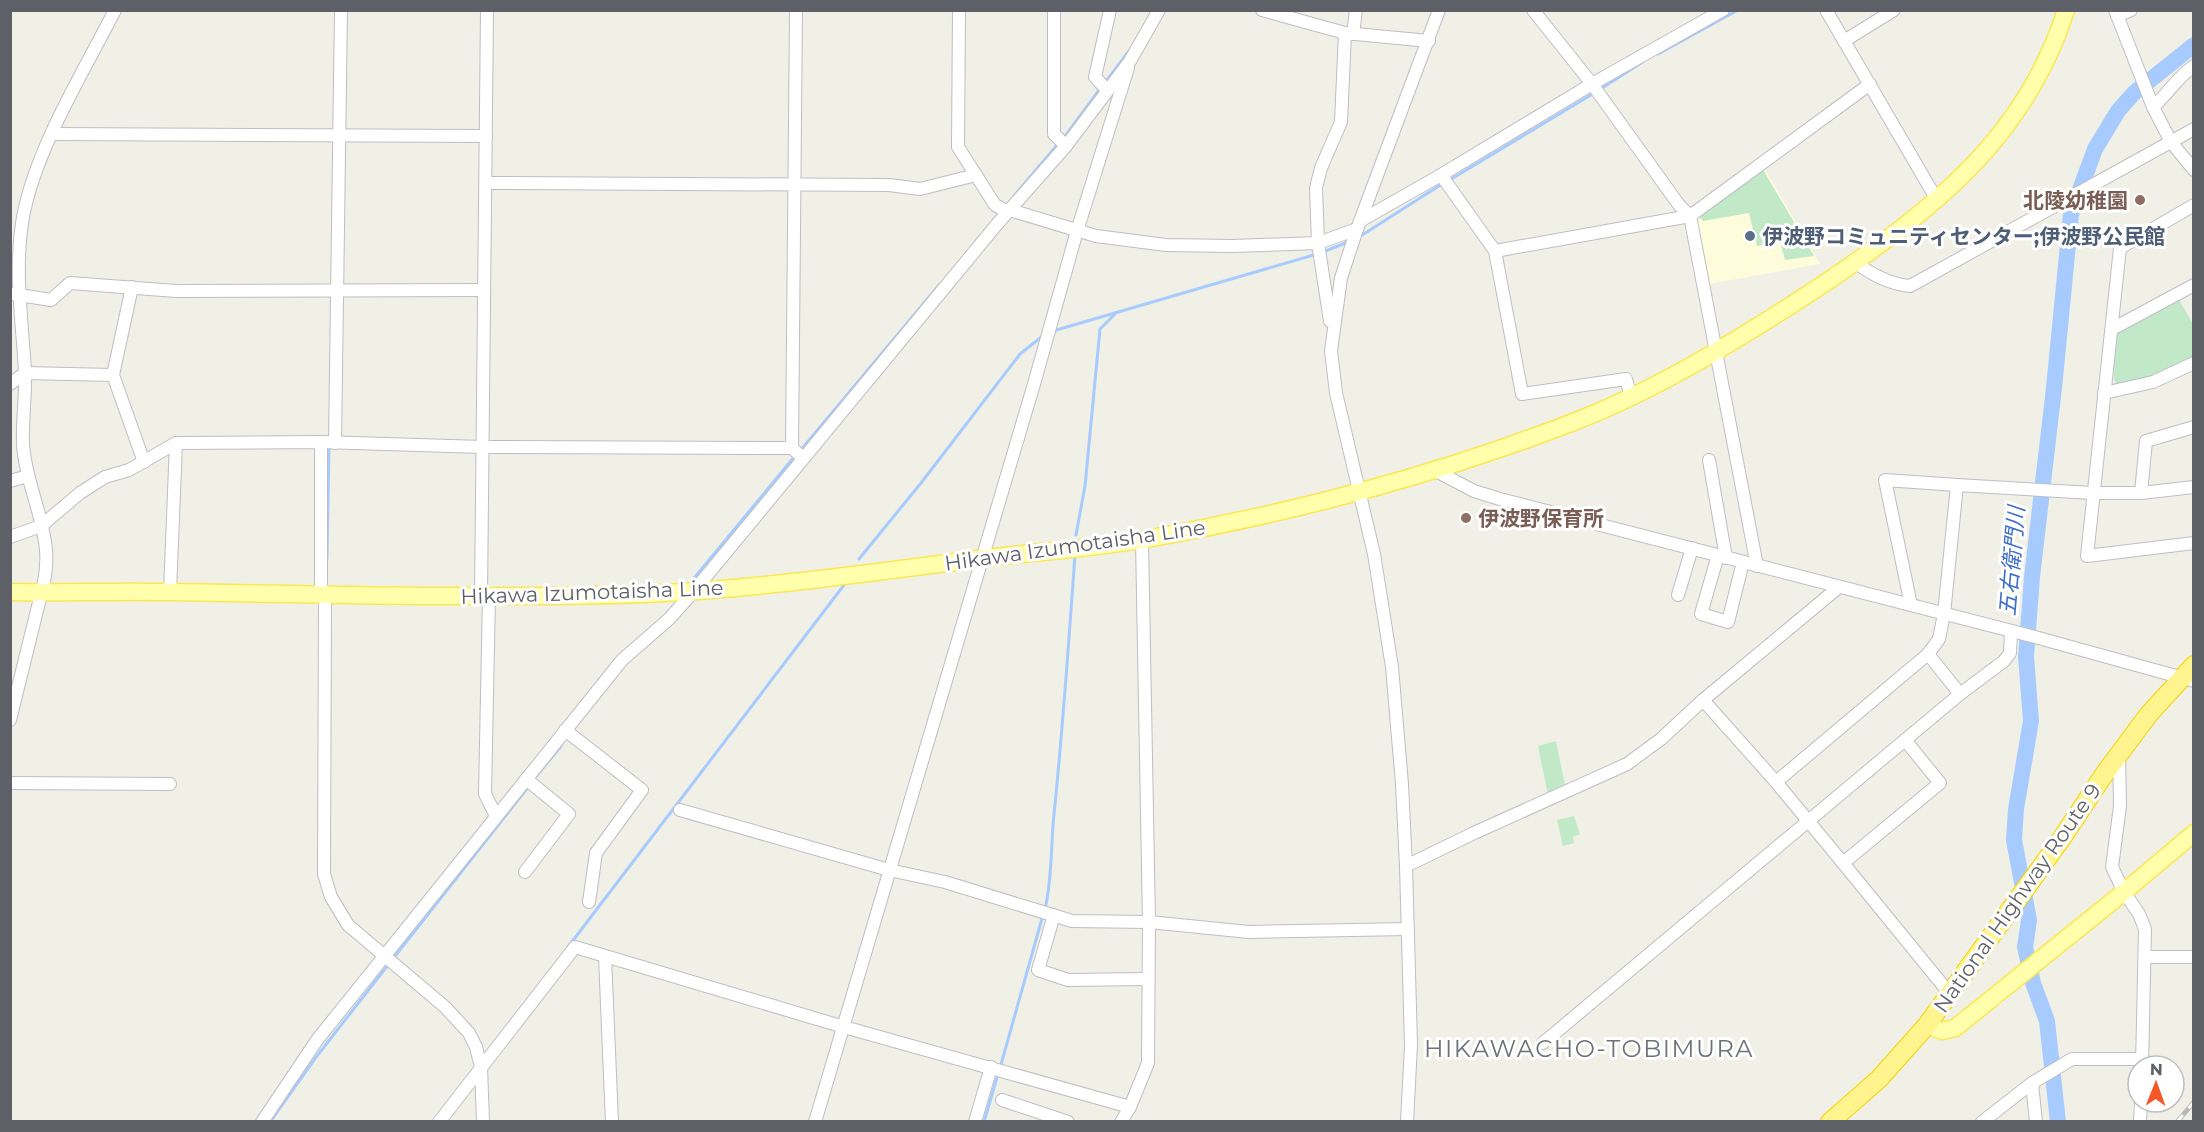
<svg xmlns="http://www.w3.org/2000/svg" width="2204" height="1132" viewBox="0 0 2204 1132" font-family="Montserrat,'Noto Sans JP',sans-serif">
<rect width="100%" height="100%" fill="#f1f0e6"/>
<polygon fill="#fffcdc" points="1762,164 1820,264 1709,284 1692,215"/>
<g fill="#c1e9c7">
<polygon points="1762,168 1814,256 1785,260 1780,242 1757,246 1749,213 1703,221 1697,214"/>
<polygon points="2179,300 2193,324 2193,358 2156,376 2116,384 2114,379 2115,334"/>
<polygon points="1556,741 1565,785 1548,795 1538,746"/>
<polygon points="1574,816 1580,834 1573,837 1574,843 1563,846 1557,820"/>
</g>
<g fill="none" stroke-linecap="round" stroke-linejoin="round">
<g stroke="#a7cbff" stroke-width="3">
<polyline points="1658,54 1738,10"/>
<polyline points="1104,84 1129,51"/>
<polyline points="1599,90 1644,61"/>
<polyline points="1063,139 1100,89"/>
<polyline points="1448,181 1594,93"/>
<polyline points="1014,196 1058,144"/>
<polyline points="1359,237 1442,184"/>
<polyline points="1323,252 1348,242"/>
<polyline points="1053,331 1317,254"/>
<polyline points="800,451 940,284"/>
<polyline points="1076,535 1085,486 1100,329 1115,314"/>
<polyline points="327,559 329,447"/>
<polyline points="859,559 921,483 1020,354 1044,335"/>
<polyline points="695,577 795,456"/>
<polyline points="533,780 561,746"/>
<path d="M1045 909C1052 882 1051 843 1054 814 1063 727 1069 641 1075 554"/>
<polyline points="568,947 844,585"/>
<polyline points="392,960 529,786"/>
<polyline points="1000,1068 1043,915"/>
<polyline points="270,1122 317,1056 388,965"/>
<polyline points="984,1122 998,1074"/>
</g>
<polyline stroke="#a7cbff" stroke-width="16" points="2058,1122 2047,1021 2033,983 2025,947 2029,920 2014,840 2016,809 2031,721 2026,657 2032,577 2054,388 2071,214 2095,149 2118,111 2134,93 2194,45"/>
<g stroke="#bdbec5" stroke-width="14">
<g id="minor">
<polyline points="959,10 958,147 995,205 1008,212"/>
<polyline points="1054,10 1054,134 1066,146"/>
<polyline points="1262,10 1345,33 1429,41"/>
<polyline points="1533,10 1592,84 1679,205 1690,216 1757,566"/>
<polyline points="1826,10 1937,200"/>
<polyline points="2115,10 2153,107 2171,142 2194,170"/>
<polyline points="2117,16 2131,10"/>
<polyline points="1353,34 1356,10"/>
<polyline points="1844,41 1894,10"/>
<polyline points="1107,90 1095,77 1110,10"/>
<path d="M2153 107C2169 93 2175 79 2194 66"/>
<polyline points="52,134 486,136"/>
<polyline points="1441,175 1495,251 1522,394 1626,379 1631,397"/>
<polyline points="486,183 889,185 920,189 976,175"/>
<polyline points="2194,205 2120,248 2087,556 2194,543"/>
<polyline points="1010,210 1096,236 1166,245 1233,246 1318,243 1357,229"/>
<polyline points="1360,221 1441,175 1592,84 1723,10"/>
<polyline points="1495,251 1690,216 1870,84"/>
<path d="M1855 262C1872 275 1889 284 1910 286L2194 129"/>
<polyline points="132,287 113,375 144,462"/>
<polyline points="13,294 51,300 70,283 176,291 484,290"/>
<polyline points="1330,321 1318,243 1316,188 1321,168 1341,122 1345,33"/>
<polyline points="2112,329 2194,285"/>
<polyline points="10,384 25,373 113,375"/>
<polyline points="2104,393 2153,382 2194,363"/>
<polyline points="321,442 321,586 325,596 324,874 331,897 348,925 445,1007 469,1033 476,1047 481,1067 483,1122"/>
<polyline points="335,443 341,10"/>
<polyline points="792,448 796,10"/>
<polyline points="1709,460 1726,558"/>
<polyline points="1436,471 1474,491 1500,499 2035,637 2194,681"/>
<polyline points="10,481 28,476"/>
<polyline points="2141,493 2146,441 2194,427"/>
<polyline points="10,537 41,526 80,493 105,477 129,470 176,443 321,442 483,447 792,448 803,458"/>
<polyline points="1718,555 1701,614 1728,622 1743,562"/>
<polyline points="170,592 176,443"/>
<polyline points="1678,595 1692,548"/>
<polyline points="481,596 487,10"/>
<polyline points="489,596 485,794 496,816"/>
<polyline points="1911,605 1885,480 1957,485"/>
<polyline points="1960,694 2004,661 2010,653 2011,632"/>
<polyline points="1703,700 1776,782 1843,863 1940,783 1905,740"/>
<path d="M10 720 44 582C46 571 47 561 46 550 43 514 25 480 23 444 22 420 26 395 25 371 22 319 14 269 23 217 36 148 83 73 115 10"/>
<polyline points="565,730 642,790 596,853 589,902"/>
<polyline points="2119,754 2120,806 2112,867 2124,892 2139,914 2145,929 2142,1066"/>
<polyline points="1776,782 1928,654 1939,639 1944,614 1957,485 2093,493 2141,493 2194,487"/>
<polyline points="10,783 170,784"/>
<polyline points="680,810 889,870 945,882 1072,921 1149,922 1249,932 1408,929"/>
<polyline points="1843,863 1950,994"/>
<polyline points="1406,866 1474,833 1627,764 1661,739 1703,700 1839,587"/>
<polyline points="525,872 569,814 526,779"/>
<polyline points="1054,915 1038,970 1068,980 1148,979"/>
<polyline points="605,957 612,1122"/>
<polyline points="2145,957 2194,957"/>
<polyline points="1543,1043 1960,694 1928,654"/>
<polyline points="1002,1100 1068,1122"/>
<polyline points="262,1122 317,1040 622,660 669,619 694,591 998,223 1066,146 1130,61 1159,10"/>
<polyline points="439,1122 575,947 844,1027 1130,1107"/>
<polyline points="815,1122 1034,384 1077,231 1128,68"/>
<polyline points="975,1122 991,1067"/>
<polyline points="1121,1122 1130,1107 1148,1063 1149,922 1142,540"/>
<polyline points="1407,1122 1411,1045 1406,866 1402,784 1392,667 1374,554 1336,393 1331,351 1341,278 1357,229 1439,10"/>
<polyline points="1982,1122 2032,1083"/>
<polyline points="2036,1122 2032,1083 2072,1059 2142,1059"/>
<polyline points="2140,1122 2141,1102"/>
</g>
</g>
<g stroke="#fbe754" stroke-width="19">
<g id="major">
<path d="M10 592C63 593 116 591 168 592 258 593 348 596 439 596 525 596 612 597 698 591 791 584 885 571 978 559 1033 552 1090 549 1146 539 1269 517 1387 488 1505 447 1548 432 1590 417 1631 397 1698 365 1763 324 1825 283 1932 210 2025 139 2066 10"/>
<polyline points="1927,1025 1942,1031 1955,1028 2124,892 2194,833"/>
</g>
</g>
<g stroke="#f6d100" stroke-width="20">
<polyline id="highway" points="1830,1122 1879,1079 1927,1025 2062,838 2105,773 2149,714 2194,665"/>
</g>
<use href="#minor" stroke="#fff" stroke-width="12"/>
<use href="#major" stroke="#ffffac" stroke-width="16"/>
<use href="#highway" stroke="#fff48e" stroke-width="18"/>
<g stroke="#b9b9ba" stroke-width="5">
<polyline id="rail" points="2177,1122 2194,1102"/>
</g>
<use href="#rail" stroke="#fff" stroke-width="3" stroke-dasharray="9" stroke-linecap="butt"/>
</g>
<g fill="#8d6e63" stroke="#fff" stroke-width="2">
<circle cx="2140" cy="200" r="6"/>
<circle cx="1466" cy="518" r="6"/>
</g>
<circle fill="#5c6f8a" stroke="#fff" stroke-width="2" cx="1750" cy="236" r="6"/>
<g text-anchor="middle" dominant-baseline="central" stroke-width="6" stroke-linejoin="round" paint-order="stroke">
<g font-size="21" font-weight="bold" fill="#785e54" stroke="#fff" text-anchor="end">
<text x="2128" y="200">北陵幼稚園</text>
<text x="1478" y="518" text-anchor="start">伊波野保育所</text>
</g>
<g font-size="21" font-weight="bold" fill="#4e5e75" stroke="#fff" text-anchor="start">
<text x="1762" y="236">伊波野コミュニティセンター;伊波野公民館</text>
</g>
<g font-size="21" fill="#5d6067" stroke="#fff">
<text transform="translate(1075 545) rotate(-8)">Hikawa Izumotaisha Line</text>
<text transform="translate(592 592) rotate(-2)">Hikawa Izumotaisha Line</text>
<text transform="translate(2017 898) rotate(-55)">National Highway Route 9</text>
</g>
<g font-size="22" font-style="italic" fill="#406ecc" stroke="#fff">
<text transform="translate(2012 561) rotate(-85)">五右衛門川</text>
</g>
<g font-size="24" letter-spacing="1.5" fill="#6e7279" stroke="#fff">
<text x="1589" y="1048">HIKAWACHO-TOBIMURA</text>
</g>
</g>
<rect width="2204" height="1132" fill="none" stroke="#5d6067" stroke-width="24"/>
<g transform="translate(2156 1084) rotate(1)"><circle r="28" fill="#ffffff" stroke="#bebfc2" stroke-width="1.5"/>
<path d="M0-4.5L10 22L0 15L-10 22Z" fill="#f55827"/>
<text y="-9" font-size="16" font-weight="bold" text-anchor="middle" fill="#5d6067">N</text>
</g>
</svg>
